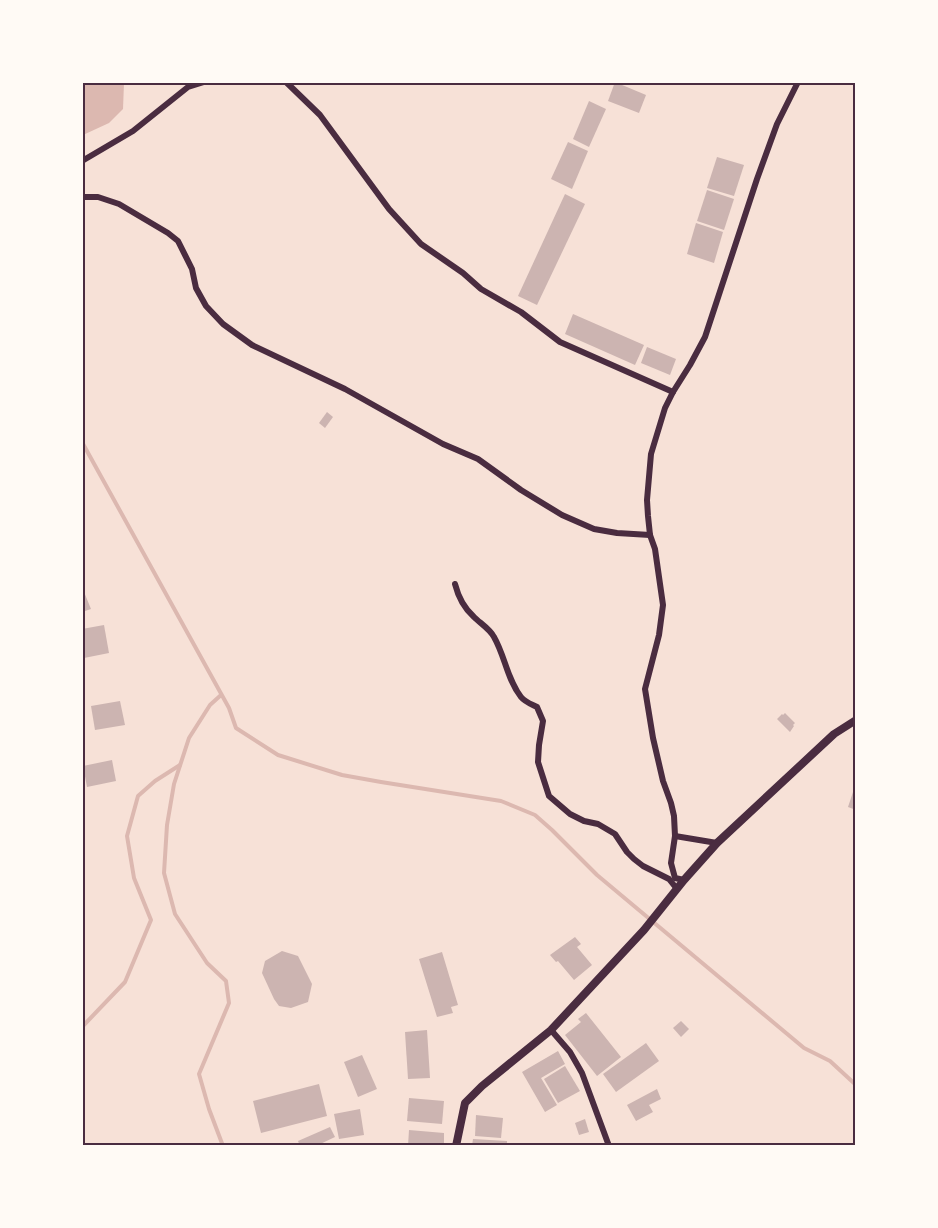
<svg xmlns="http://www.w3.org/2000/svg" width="938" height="1228" viewBox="0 0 938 1228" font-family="'Varela Round',sans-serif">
<rect width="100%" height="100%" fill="#f7e1d7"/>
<polygon fill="#dcb8b0" points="82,83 124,83 123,109 109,123 83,135"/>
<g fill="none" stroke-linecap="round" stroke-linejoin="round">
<g stroke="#dcb8b0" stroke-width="4">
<polyline points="82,442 229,708 236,728 278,755 342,775 381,782 501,801 535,815 552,830 597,875 804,1048 830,1061 856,1085"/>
<polyline points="221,695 210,705 189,738 174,784 167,825 164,873 175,914 207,963 226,981 229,1003 199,1074 209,1109 223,1146"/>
<polyline points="82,1027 125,982 151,920 134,878 127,836 138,796 155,781 180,765"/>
</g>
</g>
<g fill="#ccb4b1">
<polygon points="615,82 646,95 639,113 608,101"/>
<polygon points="589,101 606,109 589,147 573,139"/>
<polygon points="568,142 588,151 572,189 551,179"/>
<polygon points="717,157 744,165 734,196 707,188"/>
<polygon points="707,190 734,199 724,230 697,221"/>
<polygon points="565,194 585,204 537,305 518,296"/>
<polygon points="696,223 723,232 714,263 687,254"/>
<polygon points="573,314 644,345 635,365 565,334"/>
<polygon points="647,347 676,359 670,375 641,363"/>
<polygon points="327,412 333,417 325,428 319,423"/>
<polygon points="82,587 91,609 82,612"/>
<polygon points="104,625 109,653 84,658 82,629"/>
<polygon points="120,701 125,725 95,730 91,706"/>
<polygon points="785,713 795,723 793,725 794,726 790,732 777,719 782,714 783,715"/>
<polygon points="112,760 116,781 87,787 83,766"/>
<polygon points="855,786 856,786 856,810 848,807"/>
<polygon points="575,937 581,944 577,947 592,965 574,980 558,961 556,962 550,955"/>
<polygon points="282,951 298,956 312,984 308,1002 291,1008 279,1006 274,999 262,973 265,961"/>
<polygon points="442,952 458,1005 451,1007 453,1013 437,1017 419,959"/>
<polygon points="586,1013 621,1057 597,1076 565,1035 581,1022 578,1019"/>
<polygon points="681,1021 689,1029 681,1037 673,1028"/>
<polygon points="427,1030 430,1078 408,1079 405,1032"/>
<polygon points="646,1043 659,1061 616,1092 603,1074"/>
<polygon points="558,1051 565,1064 541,1078 557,1105 545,1112 522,1072"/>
<polygon points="362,1055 377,1089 358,1097 344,1062"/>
<polygon points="565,1066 580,1091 558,1103 544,1079"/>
<polygon points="319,1084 327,1116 261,1133 253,1101"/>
<polygon points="657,1089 661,1099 649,1105 653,1112 636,1121 627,1105"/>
<polygon points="409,1098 444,1101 442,1124 407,1121"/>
<polygon points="360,1109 364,1135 339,1139 334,1114"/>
<polygon points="476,1115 503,1118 501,1138 475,1136"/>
<polygon points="585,1119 589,1132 579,1135 575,1123"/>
<polygon points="330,1127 335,1137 316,1146 300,1146 298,1141"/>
<polygon points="409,1130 444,1133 444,1146 408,1146"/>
<polygon points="473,1139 507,1141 507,1146 472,1146"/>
</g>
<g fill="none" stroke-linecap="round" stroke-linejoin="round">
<g stroke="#4a2c40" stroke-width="6">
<polyline points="286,82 320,115 389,209 421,244 463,273 481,289 521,312 560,342 673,392"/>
<polyline points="82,161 133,131 188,87 204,82"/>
<polyline points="82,197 98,197 119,204 168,233 178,241 192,269 196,288 206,306 223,324 252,345 345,389 443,444 478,459 521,490 562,515 594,529 617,533 650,535"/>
<path d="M455 584C458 596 465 609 474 617 480 623 490 629 494 637 505 656 507 679 521 697 525 702 531 704 537 707L543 721 539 745 538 762 549 796 570 814 584 821 598 824 615 834 627 852 634 859 643 866 669 879 677 889"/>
<polyline points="675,836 717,843"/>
<polyline points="684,880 675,878 671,863 675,836 674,816 671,803 663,781 653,738 645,689 659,635 663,605 655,549 650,535 648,516 647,500 651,454 665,408 673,392 690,365 705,337 757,179 777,124 798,82"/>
<polyline points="551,1030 570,1052 582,1073 609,1146"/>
</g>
<polyline stroke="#4a2c40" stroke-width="8" points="456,1146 465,1103 482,1086 551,1030 644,930 684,880 717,843 834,734 856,720"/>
</g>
<rect width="938" height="1228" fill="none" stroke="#fffaf5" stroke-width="168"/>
<rect x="84" y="84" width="770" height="1060" fill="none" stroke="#4a2c40" stroke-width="2"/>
</svg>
